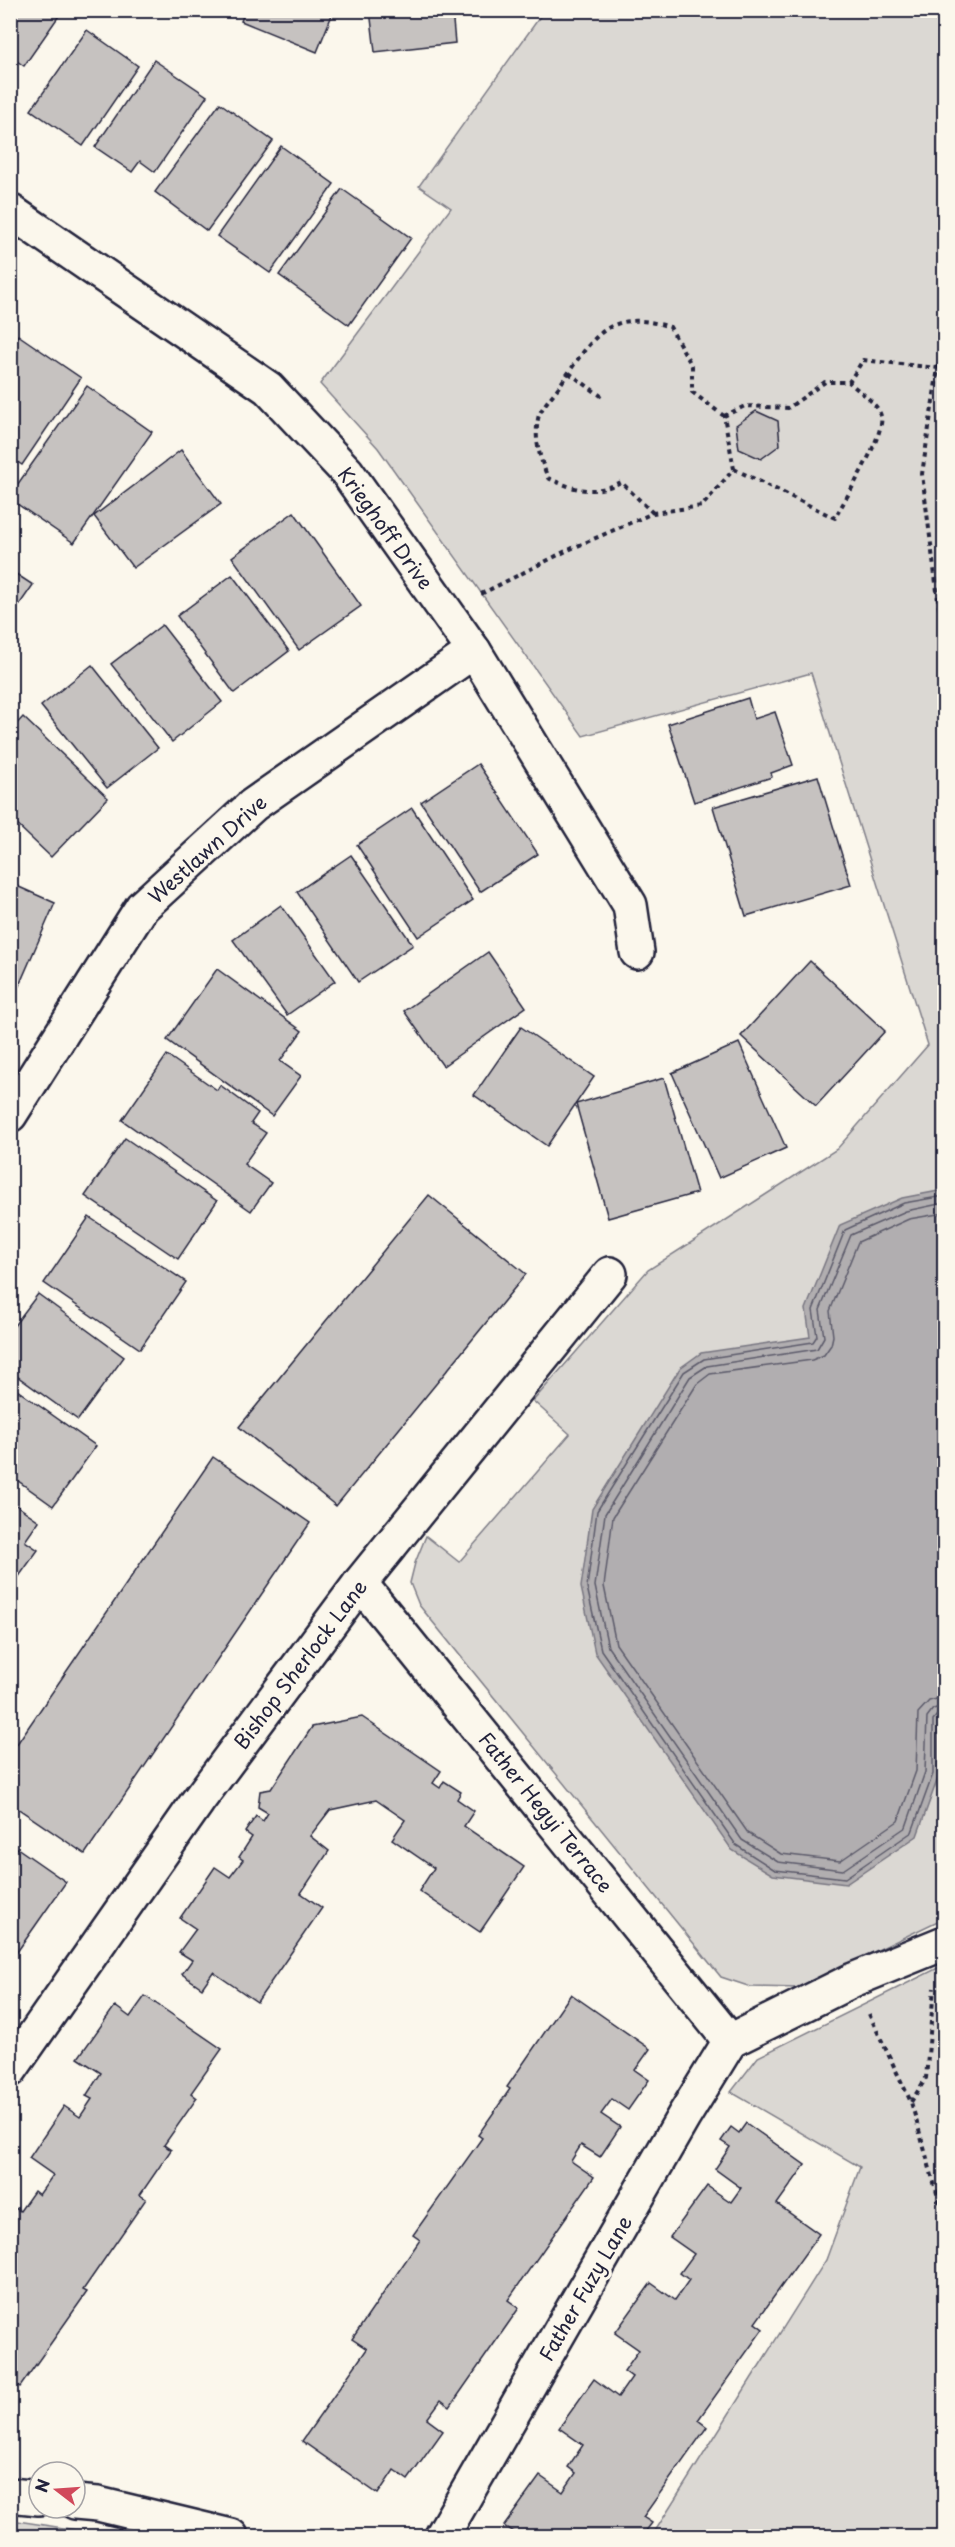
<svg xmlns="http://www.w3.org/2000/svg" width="955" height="2547" viewBox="0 0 955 2547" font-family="'Playpen Sans',sans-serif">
<rect width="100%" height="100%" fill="#fbf7ec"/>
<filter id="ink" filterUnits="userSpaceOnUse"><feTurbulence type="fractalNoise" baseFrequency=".0167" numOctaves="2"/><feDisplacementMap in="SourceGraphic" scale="12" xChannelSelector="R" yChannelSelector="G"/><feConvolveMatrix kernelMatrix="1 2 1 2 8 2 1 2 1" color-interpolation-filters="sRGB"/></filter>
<g filter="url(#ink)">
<g fill="#dbd8d3" stroke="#7e7d87" stroke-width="1.5">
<polygon points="921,10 944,27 944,1918 799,1988 751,1987 721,1977 419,1605 410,1583 415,1563 426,1536 459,1562 570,1434 533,1401 648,1270 837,1149 928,1045 811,673 583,736 378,448 320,384 451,208 419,186 544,11"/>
<polygon points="944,1965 944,2536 652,2536 826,2260 860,2167 731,2092 758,2057"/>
<polygon points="10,2520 11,2520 116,2536 11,2536"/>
</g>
<polygon fill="#b1aeb0" stroke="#787681" stroke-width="1.5" points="944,1190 944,1719 939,1721 939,1775 917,1836 846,1884 773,1875 732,1850 595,1653 581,1587 592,1509 680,1368 701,1353 810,1337 806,1309 840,1225 902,1198"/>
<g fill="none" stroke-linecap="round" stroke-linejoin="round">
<g stroke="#5b5a6a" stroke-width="1.5">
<polyline points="944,1196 904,1203 845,1230 813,1310 817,1336 813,1342 704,1359 684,1372 597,1511 587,1587 601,1650 736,1845 775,1870 845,1878 912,1832 933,1774 933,1720 937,1715 944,1714"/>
<polyline points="944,1203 906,1211 851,1235 820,1310 824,1337 817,1349 707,1366 690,1377 605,1514 595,1586 608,1647 742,1840 778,1862 843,1870 906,1827 925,1772 927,1717 933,1709 944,1706"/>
<polyline points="944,1213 909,1219 858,1242 830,1311 833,1336 831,1345 824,1355 812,1360 710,1374 697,1384 613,1517 604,1586 616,1644 748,1833 781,1854 840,1861 898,1821 916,1771 918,1713 929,1701 944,1697"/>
</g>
</g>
<g fill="#c6c2c0" stroke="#22223b" stroke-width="1.5">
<polygon points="10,10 63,10 24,66 10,56"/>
<polygon points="245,10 334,10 317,52 241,21"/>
<polygon points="370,10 452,10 455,43 375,52"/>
<polygon points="87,30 138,66 83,146 31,110"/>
<polygon points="154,60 207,96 155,172 140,161 132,172 95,147"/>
<polygon points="220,103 273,141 207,231 155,192"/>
<polygon points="281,146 334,184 270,273 217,236"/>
<polygon points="342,189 411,238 349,325 279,275"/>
<polygon points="18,335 81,378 22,465 10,457 10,346"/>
<polygon points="87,386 152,432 74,543 10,499 10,495"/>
<polygon points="756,411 778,421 780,445 761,459 739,449 736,425"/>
<polygon points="181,450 221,504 133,568 94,516"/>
<polygon points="294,512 361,606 299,650 232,557"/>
<polygon points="10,570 33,585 10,618"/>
<polygon points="232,575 289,651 234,693 177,616"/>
<polygon points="162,625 222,702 172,742 111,664"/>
<polygon points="92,665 158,748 107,788 41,706"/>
<polygon points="748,698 754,719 775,712 793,765 771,773 772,777 694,802 668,724"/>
<polygon points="23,717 108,798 51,857 10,818 10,731"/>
<polygon points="478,764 538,854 480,892 421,802"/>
<polygon points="818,776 851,885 746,916 713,807"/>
<polygon points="412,808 473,900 418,937 357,845"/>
<polygon points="351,855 413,945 358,982 297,892"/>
<polygon points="10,883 55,903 14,997 10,996"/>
<polygon points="281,905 335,981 287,1015 233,940"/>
<polygon points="488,952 526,1007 443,1066 404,1011"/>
<polygon points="810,961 885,1031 816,1106 741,1036"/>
<polygon points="217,969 302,1031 280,1061 301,1076 272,1116 167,1040"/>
<polygon points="521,1027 594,1077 547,1146 474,1095"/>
<polygon points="739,1043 786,1148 719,1178 672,1073"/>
<polygon points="167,1055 217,1090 220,1085 258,1113 251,1123 266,1133 244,1164 271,1183 251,1211 122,1120"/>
<polygon points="664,1078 697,1193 608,1218 576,1104"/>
<polygon points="125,1138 217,1201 178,1259 85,1196"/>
<polygon points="429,1195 526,1274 336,1506 239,1427"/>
<polygon points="89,1217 186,1282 140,1349 44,1283"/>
<polygon points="38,1294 124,1357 78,1420 10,1371 10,1331"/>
<polygon points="10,1385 96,1446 53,1506 10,1475"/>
<polygon points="213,1457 310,1523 85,1854 10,1803 10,1754"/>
<polygon points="10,1501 39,1521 25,1541 38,1550 15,1582 10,1579"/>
<polygon points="362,1717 441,1771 433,1783 440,1788 444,1781 461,1792 457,1799 474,1811 464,1826 524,1867 480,1932 419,1891 434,1868 392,1839 405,1820 376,1800 330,1810 310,1836 329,1851 301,1893 322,1908 257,2002 213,1972 202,1988 182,1974 192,1960 179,1952 196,1929 180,1918 215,1867 230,1877 243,1860 239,1857 252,1837 245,1832 256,1816 263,1821 268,1813 258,1807 260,1791 271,1789 312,1727"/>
<polygon points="10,1843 66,1882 10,1962"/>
<polygon points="571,1994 650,2049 635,2070 649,2080 628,2110 612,2099 601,2114 620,2127 600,2157 581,2145 571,2161 594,2177 508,2300 519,2308 450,2407 441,2400 427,2419 443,2431 408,2480 394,2470 378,2494 302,2441 367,2349 352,2339 420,2240 413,2235 482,2138 478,2135 510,2089 507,2087"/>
<polygon points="145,1996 222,2049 191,2093 197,2098 164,2145 171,2150 140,2195 146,2199 83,2290 87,2292 20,2387 10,2380 10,2205 20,2211 34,2191 39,2195 53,2175 29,2158 64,2106 80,2117 92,2099 86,2096 101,2073 78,2058 115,2006 130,2017"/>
<polygon points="746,2123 805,2165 777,2204 819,2234 755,2323 763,2329 698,2420 707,2427 643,2517 652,2523 642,2536 519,2536 504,2526 540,2476 563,2492 576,2473 568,2467 583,2445 559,2428 594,2379 618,2397 632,2377 624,2371 639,2350 615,2333 651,2283 675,2300 689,2280 680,2273 694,2254 670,2237 707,2186 731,2202 741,2188 715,2169 730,2147 721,2141 731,2127 739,2133"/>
</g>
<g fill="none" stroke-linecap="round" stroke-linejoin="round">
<g stroke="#22223b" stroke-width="38">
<g id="minor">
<polyline points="10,211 268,388 347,472 474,651 630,905 637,952"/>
<polyline points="10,1115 142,907 253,805 474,651"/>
<polyline points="360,1583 730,2041"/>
<polyline points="730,2041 853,1980 944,1943"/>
<polyline points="10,2070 198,1801 360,1583 610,1274"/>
<polyline points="10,2495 39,2498"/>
<polyline points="75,2502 98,2504 231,2536"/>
<polyline points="442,2536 684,2116 730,2041"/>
</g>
</g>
<g stroke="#22223b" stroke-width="4" stroke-dasharray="4.5 4.5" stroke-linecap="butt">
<polyline points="944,347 938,368 922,474 944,646"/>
<polyline points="569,373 604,398"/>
<path d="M734 469 835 518C845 499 886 434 881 416 878 403 858 391 849 382"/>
<path d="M653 513 621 482C592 496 575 490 548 478 540 458 534 441 538 419 540 408 554 394 560 385 593 338 607 307 670 327L692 366V392L724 416"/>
<polyline points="481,594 566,551 653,513 702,506 734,469 724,416 745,406 788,408 825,382 849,382 863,360 938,368"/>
<polyline points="869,2014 911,2102 944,2218"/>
<polyline points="911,2102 926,2078 934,1988"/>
</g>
<use href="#minor" stroke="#fbf7ec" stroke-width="33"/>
</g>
</g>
<g text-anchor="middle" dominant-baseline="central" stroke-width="6" stroke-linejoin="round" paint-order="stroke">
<g font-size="20" fill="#22223b" stroke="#fbf7ec">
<text transform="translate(386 528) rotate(54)">Krieghoff Drive</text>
<text transform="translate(207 849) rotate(-42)">Westlawn Drive</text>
<text transform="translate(300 1664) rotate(-53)">Bishop Sherlock Lane</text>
<text transform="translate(546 1812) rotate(51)">Father Hegyi Terrace</text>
<text transform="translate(585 2288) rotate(-60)">Father Fuzy Lane</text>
</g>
</g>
<rect width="955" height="2547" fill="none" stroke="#fbf7ec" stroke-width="36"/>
<rect x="18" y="18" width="919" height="2511" fill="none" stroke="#22223b" stroke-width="2" filter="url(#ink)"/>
<g transform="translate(57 2490) rotate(287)"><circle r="28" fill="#fbf7ec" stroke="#a4a2a5" stroke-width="1.5"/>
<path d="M0-4.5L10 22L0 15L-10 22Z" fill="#d1495b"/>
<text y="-9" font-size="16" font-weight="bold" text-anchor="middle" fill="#22223b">N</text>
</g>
</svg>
